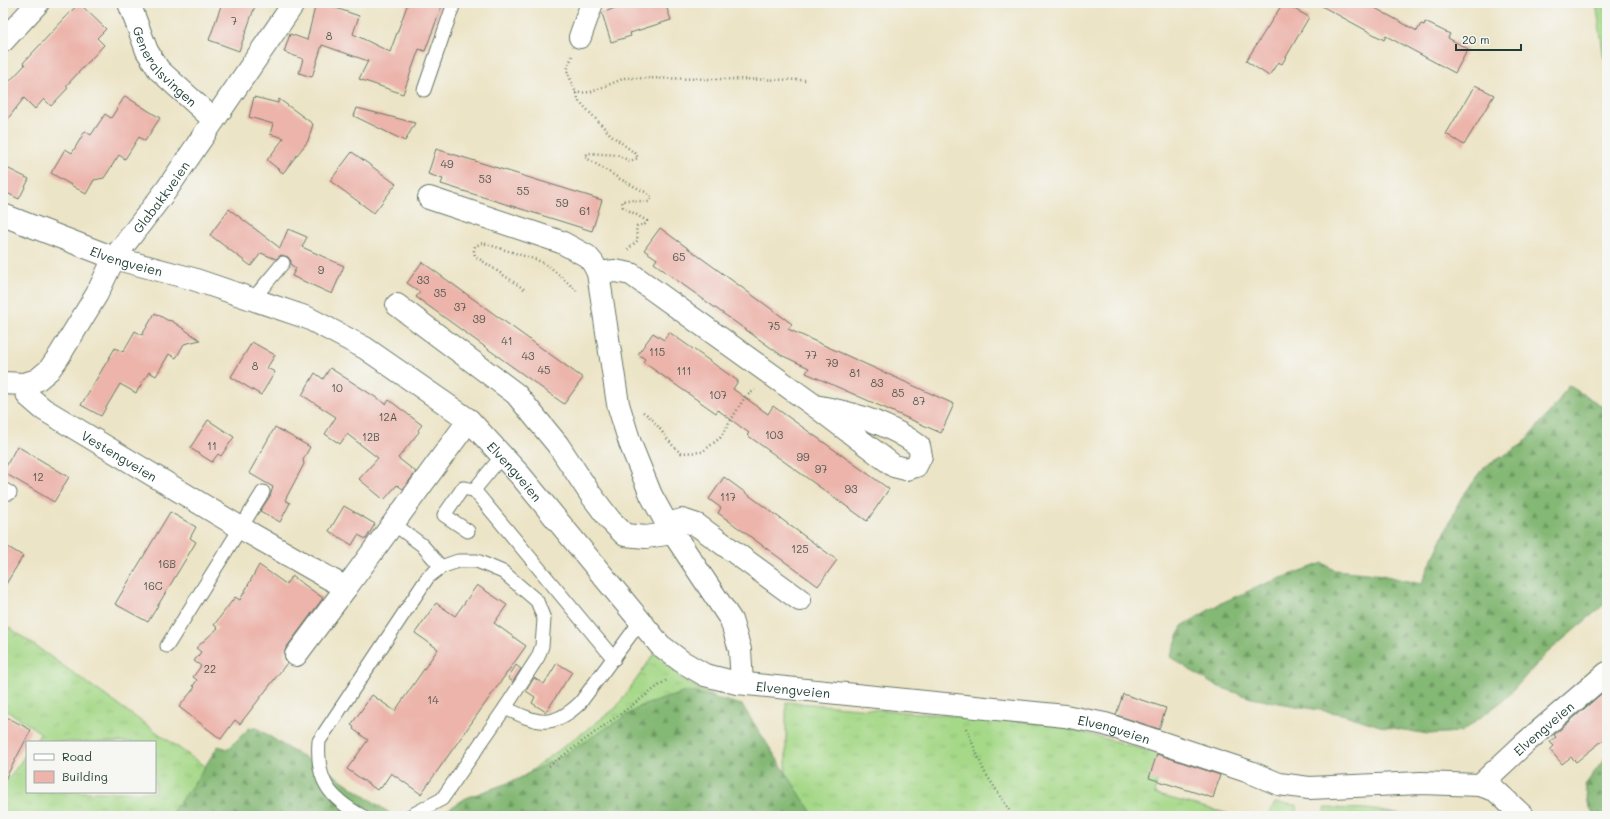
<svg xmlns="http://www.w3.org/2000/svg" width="1610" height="819" viewBox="0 0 1610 819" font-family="Mali,sans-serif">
<defs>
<pattern id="grass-tufts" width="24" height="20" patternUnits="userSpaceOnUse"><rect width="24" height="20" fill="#a5d887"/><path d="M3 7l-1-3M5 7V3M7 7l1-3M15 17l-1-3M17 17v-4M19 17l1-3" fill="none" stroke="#8eba75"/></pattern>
<pattern id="forest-firs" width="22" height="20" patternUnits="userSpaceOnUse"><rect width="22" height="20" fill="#84b874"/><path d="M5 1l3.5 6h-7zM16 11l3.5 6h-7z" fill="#6b9760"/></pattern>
</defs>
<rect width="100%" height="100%" fill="#f6f6f2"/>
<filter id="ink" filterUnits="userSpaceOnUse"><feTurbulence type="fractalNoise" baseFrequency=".025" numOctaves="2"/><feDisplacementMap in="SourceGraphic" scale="8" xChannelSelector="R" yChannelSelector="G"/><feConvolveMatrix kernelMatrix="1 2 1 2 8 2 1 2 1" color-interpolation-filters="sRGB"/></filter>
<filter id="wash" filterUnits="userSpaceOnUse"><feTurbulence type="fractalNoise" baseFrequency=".012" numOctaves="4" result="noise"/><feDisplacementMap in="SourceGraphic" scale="16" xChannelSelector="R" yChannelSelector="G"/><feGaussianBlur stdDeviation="0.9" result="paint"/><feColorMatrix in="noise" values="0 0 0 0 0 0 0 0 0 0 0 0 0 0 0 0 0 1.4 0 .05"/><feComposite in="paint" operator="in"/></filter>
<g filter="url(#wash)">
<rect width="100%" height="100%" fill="#ece4c6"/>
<g fill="url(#grass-tufts)" stroke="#628a5e">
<polygon points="3,623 217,775 252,816 3,816 3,780 7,781 27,753 27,792 155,792 155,742 35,742 41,733 3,708"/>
<polygon points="655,653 683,680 724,703 470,816 616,708"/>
<polygon points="786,702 1052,724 1164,755 1154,794 1237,816 800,816 786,794"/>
<polygon points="1275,803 1297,805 1297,816 1267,816"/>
<polygon points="1325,808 1368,809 1410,816 1323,816"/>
</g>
<g fill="url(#forest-firs)" stroke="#527a54">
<polygon points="1568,385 1607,409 1607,602 1547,653 1505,699 1461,732 1428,734 1380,726 1342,714 1251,698 1214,685 1170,657 1182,626 1219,604 1262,585 1323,563 1334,570 1377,574 1421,584 1461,498 1485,467 1523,444 1558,402"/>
<polygon points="689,691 742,705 814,816 438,816 466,798 516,780 569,752 641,706"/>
<polygon points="249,728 257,728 289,749 324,768 394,816 169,816 195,782 218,746 228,749"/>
<polygon points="1607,755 1607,816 1595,816 1589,808 1585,785"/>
</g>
<polygon fill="#a5d887" stroke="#628a5e" points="1596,3 1607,3 1607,58 1604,58"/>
<g id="blocks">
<g fill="#ecb4aa">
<polygon points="79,3 106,29 97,38 104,45 66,86 68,88 51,106 44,99 35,109 24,98 3,125 3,88 25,65 23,63"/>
<polygon points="222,3 246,3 255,6 239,51 209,40"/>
<polygon points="316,3 334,3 333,7 359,16 353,34 390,52 408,3 443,3 425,51 419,49 403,94 359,79 368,61 322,45 312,77 299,73 303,59 284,52 290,34 307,40"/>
<polygon points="619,3 665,3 671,20 630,33 631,36 611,42 602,13 620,6"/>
<polygon points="1283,3 1309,17 1282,64 1278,62 1269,76 1246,61"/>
<polygon points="1316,3 1366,3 1417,31 1421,24 1424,25 1425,22 1450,34 1448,38 1468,49 1455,73 1386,36 1384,40"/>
<polygon points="1475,85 1494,95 1464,145 1446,134"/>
<polygon points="125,96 160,118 145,141 139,137 125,159 119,155 104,178 94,180 86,194 51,173 65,149 72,153 85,131 91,135 105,114 111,118"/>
<polygon points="254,97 278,103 279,99 313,124 308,141 283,173 267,160 284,138 270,134 273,124 249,117"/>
<polygon points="357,108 415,123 405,141 354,116"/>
<polygon points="436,149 602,200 592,231 441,184 443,179 428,174"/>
<polygon points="352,152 396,184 374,213 330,181"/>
<polygon points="3,166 29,179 19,199 3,191"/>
<polygon points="229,209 280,248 288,229 307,237 302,247 344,266 332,294 292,276 296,268 291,265 291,261 288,257 281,255 276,259 261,253 251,266 210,235"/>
<polygon points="660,228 792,324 788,329 954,404 941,433 806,373 809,368 781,355 675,279 654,263 657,259 644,250"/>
<polygon points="422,262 583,378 564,404 416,297 420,292 407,283"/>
<polygon points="155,313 167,320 172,321 200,340 184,344 176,358 169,354 156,376 149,372 136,393 120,384 101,416 81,405 115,348 123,352 135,331 142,335"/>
<polygon points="669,332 738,381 733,389 768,414 773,406 889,489 867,521 747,435 749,433 718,410 716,413 643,362 645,359 638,354 653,333 664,340"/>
<polygon points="252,342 275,355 267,368 275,372 261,395 231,377"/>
<polygon points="330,368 386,404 389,400 422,425 418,430 419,432 398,458 416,472 403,489 397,485 384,500 359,479 378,458 347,434 340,444 325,434 336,417 302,395 315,373 323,379"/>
<polygon points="208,420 234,437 221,456 218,454 212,462 190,448"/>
<polygon points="275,427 310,447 303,460 304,464 285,500 290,503 280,522 260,511 270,496 273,487 249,473"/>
<polygon points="17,446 69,477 54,502 3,472"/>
<polygon points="724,477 837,560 818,586 718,513 721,508 709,499"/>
<polygon points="344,506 375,524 366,539 358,535 352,545 329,531"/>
<polygon points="170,512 196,527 190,538 196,542 148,622 115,604"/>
<polygon points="3,544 23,556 3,589"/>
<polygon points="259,565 286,584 292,576 323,598 286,648 284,654 287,663 240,724 235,720 221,739 179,707 195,687 193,686 197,680 193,677 201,666 194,661 201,652 196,648 218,628 214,625 235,597 240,600"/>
<polygon points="477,585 507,605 494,623 526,646 421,794 391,773 381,788 379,787 377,790 347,769 368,740 353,729 354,727 351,725 372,695 395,711 438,649 415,633 436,603 455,616"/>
<polygon points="557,663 572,672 546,712 532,703 535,697 526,691 534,678 544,684"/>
<polygon points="516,665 521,669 513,682 508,678"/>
<polygon points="1607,689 1607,737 1576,762 1571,757 1562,764 1550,750 1554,746 1550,742 1556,737 1554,735"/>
<polygon points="1123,694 1166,708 1159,729 1116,715"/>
<polygon points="3,715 31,730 3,783"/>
<polygon points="1157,754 1220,775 1213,798 1149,778"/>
</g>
</g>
</g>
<g filter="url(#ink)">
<use href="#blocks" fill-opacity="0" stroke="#677767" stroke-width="1"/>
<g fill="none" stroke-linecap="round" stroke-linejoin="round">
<g stroke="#677767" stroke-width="15">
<g id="service">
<polyline points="424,90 454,3"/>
<polyline points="253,299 283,263"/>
<polyline points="502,456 474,490 614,659"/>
<polyline points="3,489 10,493"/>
<polyline points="394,524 422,545 441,567"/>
<polyline points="468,531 444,515 463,488 474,490"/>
<polyline points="167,646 263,492"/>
<path d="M505 708C537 723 552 730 580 703L640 622"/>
<path d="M362 816C328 797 316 780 319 741L428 577 441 567 458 561H477L503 572 537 601 544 619 542 646 538 657 505 708 442 799 410 816"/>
</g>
</g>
<g stroke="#677767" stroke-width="24">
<g id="minor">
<path id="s1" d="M129 3 147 51 159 70 214 120"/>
<polyline points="580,37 592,3"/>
<polyline points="3,41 38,3"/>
<polyline points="429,198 561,242 587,256 593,263 598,273 618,404 630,443 651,495 667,524 731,620 740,650 742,683"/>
<path id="s2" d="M3 215 114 258 193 279 308 318 365 348 469 420 520 475 660 645 681 661 705 675 737 683 1065 716 1105 724 1250 772 1279 784 1309 788 1421 783 1480 785 1495 790 1523 816"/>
<path d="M598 273 615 271 631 274 815 406 894 466 906 469 916 466 921 456 919 446C890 424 851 412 815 406"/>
<polyline points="397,305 516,394 558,445 591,495 610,520 625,535 646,537 673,533"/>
<path id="s3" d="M3 383 24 384 28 396 43 409 241 528 346 588 469 420"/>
<path id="s4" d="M24 384 37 380 49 370 59 356 97 294 114 258 167 189 294 3"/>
<polyline points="667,524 682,520 697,525 800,600"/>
<polyline points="296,655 346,588"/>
<path id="s5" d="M1480 785 1525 743 1607 673"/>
</g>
</g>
<g stroke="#677767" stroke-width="2.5" stroke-dasharray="1 3" stroke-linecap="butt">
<polyline points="572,56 567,70 579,101 611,135 636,154 638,158 630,161 617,155 588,153 585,157 620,179 649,194 652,198 649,202 628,200 622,201 623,207 647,221 645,224 637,226 636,232 638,240 626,251"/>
<polyline points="575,93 591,92 625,78 807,80"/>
<polyline points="524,289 475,256 474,251 475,246 483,243 537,260 549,266 578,292"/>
<path d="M643 412C659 422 665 441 681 453L702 452 720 438 745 397 755 390"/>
<polyline points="966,728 984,771 1008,808 1011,816"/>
<polyline points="549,766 668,679"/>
</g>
<use href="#service" stroke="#fff" stroke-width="13"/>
<use href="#minor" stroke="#fff" stroke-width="22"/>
</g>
</g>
<g text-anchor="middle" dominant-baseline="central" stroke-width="3" stroke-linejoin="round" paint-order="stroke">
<g font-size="11" fill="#525b52">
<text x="234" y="20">7</text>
<text x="329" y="35">8</text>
<text x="447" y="163">49</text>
<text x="485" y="178">53</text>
<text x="523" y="190">55</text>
<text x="562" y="202">59</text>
<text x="585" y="210">61</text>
<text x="679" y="256">65</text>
<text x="321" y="269">9</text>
<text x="423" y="279">33</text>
<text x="440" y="292">35</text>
<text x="460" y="306">37</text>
<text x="479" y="318">39</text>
<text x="774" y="325">75</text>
<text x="507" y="340">41</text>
<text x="657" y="351">115</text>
<text x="811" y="354">77</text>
<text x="528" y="355">43</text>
<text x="832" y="362">79</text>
<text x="255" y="365">8</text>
<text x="544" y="369">45</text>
<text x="684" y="370">111</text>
<text x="855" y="372">81</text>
<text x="877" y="382">83</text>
<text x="337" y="387">10</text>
<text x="898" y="392">85</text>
<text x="718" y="394">107</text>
<text x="919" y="400">87</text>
<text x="388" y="416">12A</text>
<text x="774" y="434">103</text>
<text x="371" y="436">12B</text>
<text x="212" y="445">11</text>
<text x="803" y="456">99</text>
<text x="821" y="468">97</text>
<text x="38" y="476">12</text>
<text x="851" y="488">93</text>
<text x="728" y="496">117</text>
<text x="800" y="548">125</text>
<text x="167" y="563">16B</text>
<text x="153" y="585">16C</text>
<text x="210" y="668">22</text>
<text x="433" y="699">14</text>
</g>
<g font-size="13" fill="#1f3d34" stroke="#f6f6f2">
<text stroke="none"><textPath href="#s1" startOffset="74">Generalsvingen</textPath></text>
<text stroke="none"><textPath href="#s4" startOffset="236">Glabakkveien</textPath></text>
<text stroke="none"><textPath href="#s2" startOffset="132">Elvengveien</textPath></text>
<text stroke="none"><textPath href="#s3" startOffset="143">Vestengveien</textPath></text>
<text stroke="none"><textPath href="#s2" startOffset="582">Elvengveien</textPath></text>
<text stroke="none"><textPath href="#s2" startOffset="952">Elvengveien</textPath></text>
<text stroke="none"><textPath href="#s5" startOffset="85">Elvengveien</textPath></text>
<text stroke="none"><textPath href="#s2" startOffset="1276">Elvengveien</textPath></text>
</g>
</g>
<rect width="1610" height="819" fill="none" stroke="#f6f6f2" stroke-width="16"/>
<rect x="26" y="741" width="130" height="52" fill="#f6f6f2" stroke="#a0aca6"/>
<rect x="34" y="754" width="20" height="6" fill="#ffffff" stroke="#a0aca6"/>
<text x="62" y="761" font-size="12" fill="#1f3d34">Road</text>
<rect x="34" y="771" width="20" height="12" fill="#ecb4aa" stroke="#a0aca6"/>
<text x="62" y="781" font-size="12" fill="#1f3d34">Building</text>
<path d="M1456 44v6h65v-6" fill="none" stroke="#1f3d34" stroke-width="2"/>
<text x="1462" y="44" font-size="12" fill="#1f3d34" stroke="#f6f6f2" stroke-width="3" paint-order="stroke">20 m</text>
</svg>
